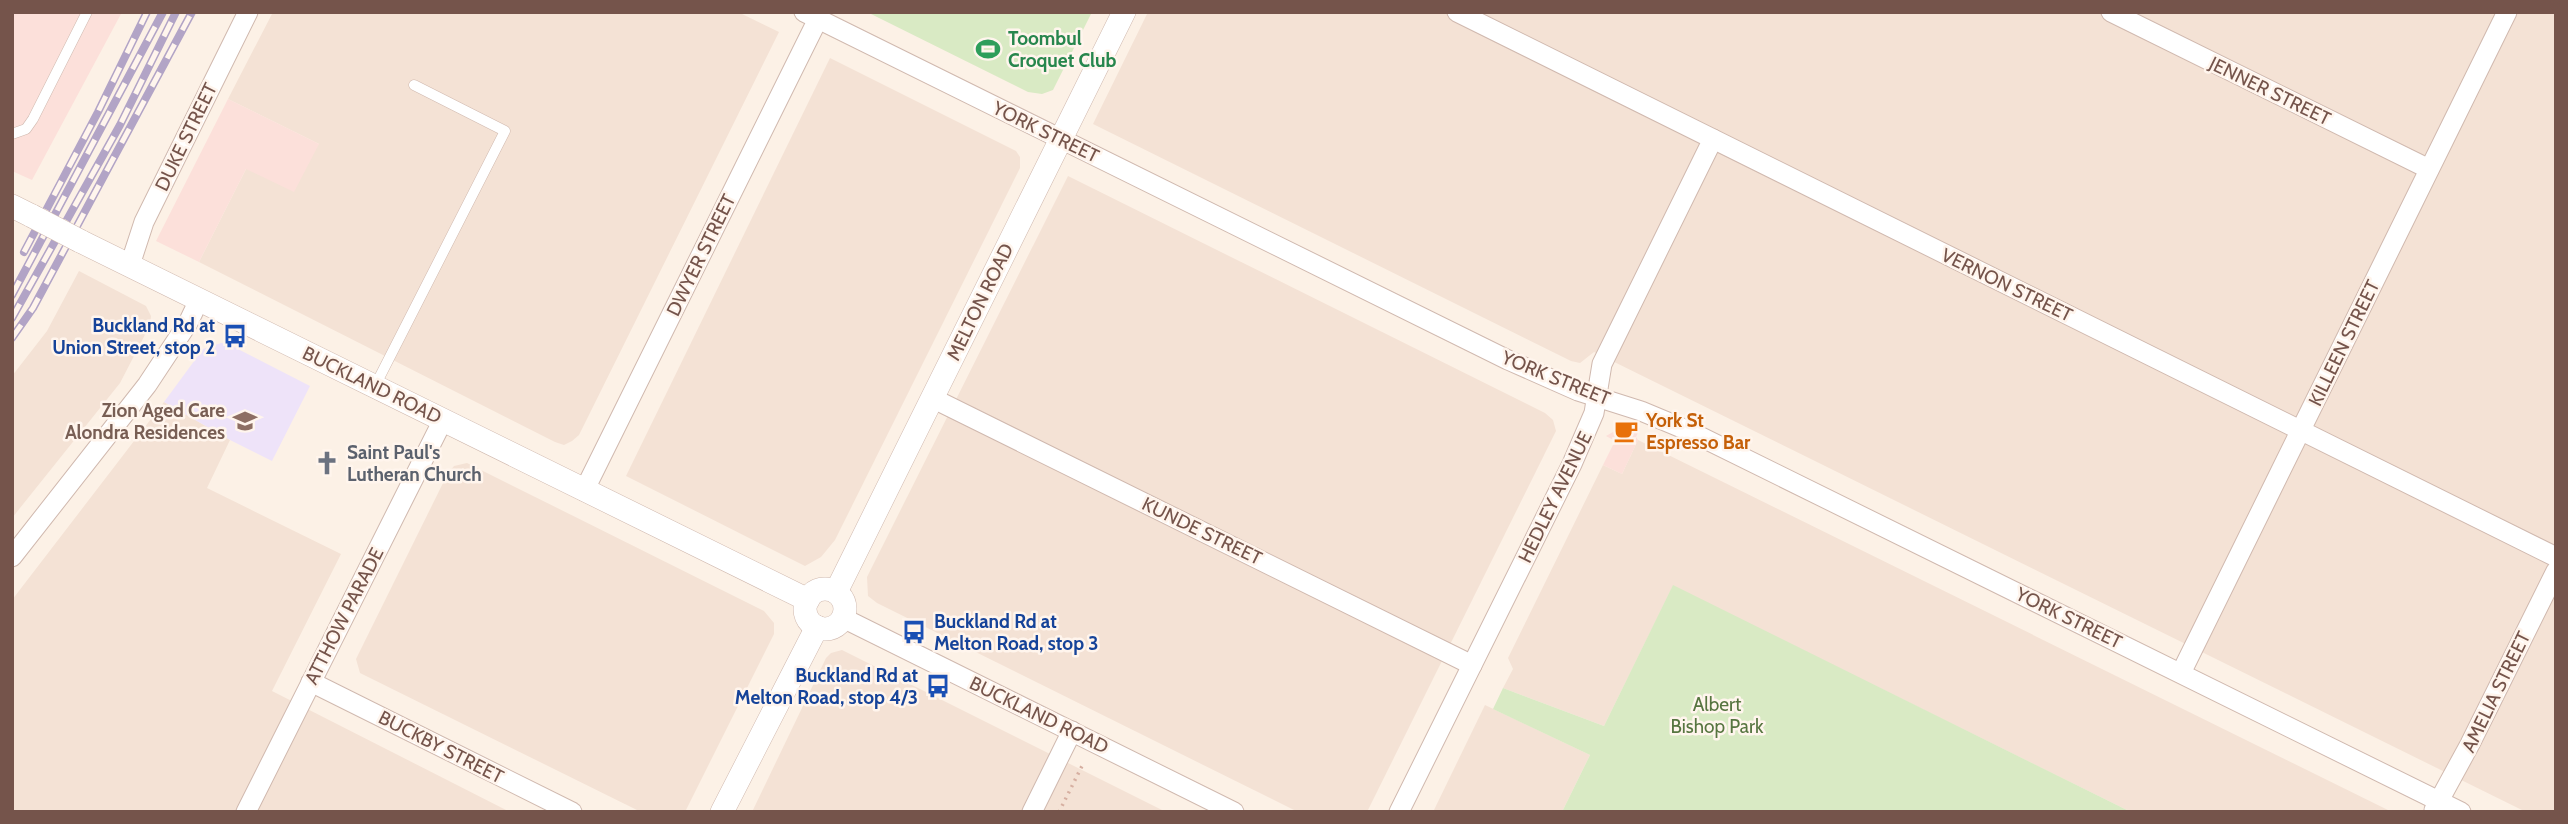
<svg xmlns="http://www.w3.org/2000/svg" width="2568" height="824" viewBox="0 0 2568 824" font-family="Cabin,sans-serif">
<rect width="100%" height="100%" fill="#fcf1e6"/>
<g fill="#f4e2d5">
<polygon points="273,12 738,12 779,32 579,435 572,441 564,445 555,442 199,262 246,169 319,144 228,99"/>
<polygon points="1148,12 2556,12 2556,812 2526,812 1594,352 1580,363 1571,361 1093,124"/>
<polygon points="830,58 1016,151 1020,157 1020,168 835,540 821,557 805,566 626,476"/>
<polygon points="1068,176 1545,413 1553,420 1556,431 1367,812 1298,812 877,603 868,596 867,577"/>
<polygon points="79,271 146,306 151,316 150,325 120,383 12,518 12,376 47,331"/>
<polygon points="164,402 230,440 207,488 341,554 272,691 510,812 12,812 12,600"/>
<polygon points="1638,440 2392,812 2131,812 1673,586 1604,726 1503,688 1513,669 1508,658 1603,465 1622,474"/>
<polygon points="467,463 764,611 774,623 774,634 685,812 641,812 360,673 356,659 447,475 454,466"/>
<polygon points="842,650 1166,812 752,812 826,658 831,653"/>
<polygon points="1485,705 1590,755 1562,812 1433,812"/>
</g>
<g fill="#fce0da">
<polygon points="12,12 122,12 32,180 12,171"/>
<polygon points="228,99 319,144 294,192 246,169 199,262 156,241"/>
<polygon points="1635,427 1640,428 1636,437 1638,440 1622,474 1603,465 1615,441 1606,436 1620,428"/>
</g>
<polygon fill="#eee3f9" points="221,343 228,344 310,386 272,461 230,440 164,402 203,349"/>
<g fill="#d9eac4">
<polygon points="867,12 1092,12 1053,90 1042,94 1028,92"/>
<polygon points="1673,585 2131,812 1562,812 1590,755 1493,709 1503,688 1604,726"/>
</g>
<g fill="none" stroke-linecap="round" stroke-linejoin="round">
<g stroke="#d0b9af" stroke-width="11">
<g id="service">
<polyline points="12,134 26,129 33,119 87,12"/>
<polyline points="375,386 505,131 414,85"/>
</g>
</g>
<g stroke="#d0b9af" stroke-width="21">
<g id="minor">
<polyline points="804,12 1508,360 1578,391 1641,411 1689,431 2461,812"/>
<polyline points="1457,12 2556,557"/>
<polyline points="2111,12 2429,169"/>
<polyline points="130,265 144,222 248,12"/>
<polyline points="932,398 1472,665"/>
<polyline points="584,491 818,19"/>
<polyline points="12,557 147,385 188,323 199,300"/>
<polyline points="843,618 1234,812"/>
<polyline points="2181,673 2507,12"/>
<polyline points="311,682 572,812"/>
<polyline points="2434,810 2470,744 2556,571"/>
<polyline points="246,812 443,420"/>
<polyline points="1032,812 1072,731"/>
<polyline points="1399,812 1572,464 1594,413 1602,364 1713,139"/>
</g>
</g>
<g stroke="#d0b9af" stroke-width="24">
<g id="tertiary">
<polyline points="12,206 32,216"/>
<polyline points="80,241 808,600"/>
<circle cx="825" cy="609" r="20"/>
<polyline points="836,592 1124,12"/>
<polyline points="722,812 817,627"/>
</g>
</g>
<polyline stroke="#d6afa1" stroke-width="3.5" stroke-dasharray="2 5" stroke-linecap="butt" points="1059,812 1082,766"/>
<use href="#service" stroke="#fff" stroke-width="10"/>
<use href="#minor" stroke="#fff" stroke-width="19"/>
<use href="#tertiary" stroke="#fff" stroke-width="23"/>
<g stroke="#b2a4c6" stroke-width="8">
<g id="rail">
<polyline points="24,252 98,112 147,12"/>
<polyline points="12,295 163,12"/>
<polyline points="12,318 120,125 176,12"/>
<polyline points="12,338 33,308 192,12"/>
</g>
</g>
<use href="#rail" stroke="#fff5ed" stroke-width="5" stroke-dasharray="16" stroke-linecap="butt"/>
<g stroke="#d0b9af" stroke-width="24" stroke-linecap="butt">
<polyline id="tertiary-bridge" points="32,216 80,241"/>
</g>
<use href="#tertiary-bridge" stroke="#fff" stroke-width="23"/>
</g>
<defs>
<g id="stadium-bare" transform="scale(1.89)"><path d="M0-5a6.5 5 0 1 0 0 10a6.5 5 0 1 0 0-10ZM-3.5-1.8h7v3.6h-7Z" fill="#2e9e5b" stroke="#fff5ed" stroke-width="2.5" paint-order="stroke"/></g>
<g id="bus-bare" transform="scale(1.89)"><path d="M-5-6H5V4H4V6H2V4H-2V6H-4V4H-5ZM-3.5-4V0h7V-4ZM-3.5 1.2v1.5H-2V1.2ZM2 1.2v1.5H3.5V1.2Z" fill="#1a4fb4" stroke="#fff5ed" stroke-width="2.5" paint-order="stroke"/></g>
<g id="school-bare" transform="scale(1.89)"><path d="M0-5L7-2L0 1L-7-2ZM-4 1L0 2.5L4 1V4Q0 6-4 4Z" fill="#8d6e63" stroke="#fff5ed" stroke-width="2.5" paint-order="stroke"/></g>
<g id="cafe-bare" transform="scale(1.89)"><path d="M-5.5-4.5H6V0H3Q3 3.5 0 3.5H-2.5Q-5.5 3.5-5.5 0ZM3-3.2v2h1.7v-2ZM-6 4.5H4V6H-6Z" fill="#e8710a" stroke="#fff5ed" stroke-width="2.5" paint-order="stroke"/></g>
<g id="church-bare" transform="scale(1.89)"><path d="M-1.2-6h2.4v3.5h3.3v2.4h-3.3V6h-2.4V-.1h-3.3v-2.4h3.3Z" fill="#6b7280" stroke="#fff5ed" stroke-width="2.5" paint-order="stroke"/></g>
</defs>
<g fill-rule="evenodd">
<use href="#stadium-bare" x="988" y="49"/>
<use href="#bus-bare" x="235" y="336"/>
<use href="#school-bare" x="245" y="421"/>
<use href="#cafe-bare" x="1626" y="431"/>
<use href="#church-bare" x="327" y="463"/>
<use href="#bus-bare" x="914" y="632"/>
<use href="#bus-bare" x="938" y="686"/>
</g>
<g text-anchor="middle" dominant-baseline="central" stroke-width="5" stroke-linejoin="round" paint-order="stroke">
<g font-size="19" font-weight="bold" fill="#27864d" stroke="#fff5ed" text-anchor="start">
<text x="1008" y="38">Toombul<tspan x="1008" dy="22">Croquet Club</tspan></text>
</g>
<g font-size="19" fill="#75544b" stroke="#fff5ed">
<text transform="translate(2270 91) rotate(26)">JENNER STREET</text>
<text transform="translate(1046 132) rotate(26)">YORK STREET</text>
<text transform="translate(186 137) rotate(-64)">DUKE STREET</text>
<text transform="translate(701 255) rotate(-64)">DWYER STREET</text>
<text transform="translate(2007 285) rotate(26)">VERNON STREET</text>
<text transform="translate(980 302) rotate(-64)">MELTON ROAD</text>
<text transform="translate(2344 343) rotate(-64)">KILLEEN STREET</text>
<text transform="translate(1556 378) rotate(22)">YORK STREET</text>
<text transform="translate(372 385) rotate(26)">BUCKLAND ROAD</text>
<text transform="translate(1555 497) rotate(-64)">HEDLEY AVENUE</text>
<text transform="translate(1202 531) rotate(26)">KUNDE STREET</text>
<text transform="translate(344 616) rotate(-63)">ATTHOW PARADE</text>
<text transform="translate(2069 618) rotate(26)">YORK STREET</text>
<text transform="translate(2496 692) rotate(-64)">AMELIA STREET</text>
<text transform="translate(1039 715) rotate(26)">BUCKLAND ROAD</text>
<text transform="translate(441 747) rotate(27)">BUCKBY STREET</text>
</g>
<g font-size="19" font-weight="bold" fill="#164399" stroke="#fff5ed" text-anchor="end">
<text x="215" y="325">Buckland Rd at<tspan x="215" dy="22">Union Street, stop 2</tspan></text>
<text x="934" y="621" text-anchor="start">Buckland Rd at<tspan x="934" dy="22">Melton Road, stop 3</tspan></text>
<text x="918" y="675">Buckland Rd at<tspan x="918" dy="22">Melton Road, stop 4/3</tspan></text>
</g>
<g font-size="19" font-weight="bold" fill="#785e54" stroke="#fff5ed" text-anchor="end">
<text x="225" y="410">Zion Aged Care<tspan x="225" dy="22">Alondra Residences</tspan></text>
</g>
<g font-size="19" font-weight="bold" fill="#c56008" stroke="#fff5ed" text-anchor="start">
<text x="1646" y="420">York St<tspan x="1646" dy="22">Espresso Bar</tspan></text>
</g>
<g font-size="19" font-weight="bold" fill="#5b616d" stroke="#fff5ed" text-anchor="start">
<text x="347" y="452">Saint Paul's<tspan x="347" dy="22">Lutheran Church</tspan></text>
</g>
<g font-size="19" fill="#577540" stroke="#fff5ed">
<text x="1717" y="704">Albert<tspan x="1717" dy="22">Bishop Park</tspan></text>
</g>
</g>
<rect width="2568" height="824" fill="none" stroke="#75544b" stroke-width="28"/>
</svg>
